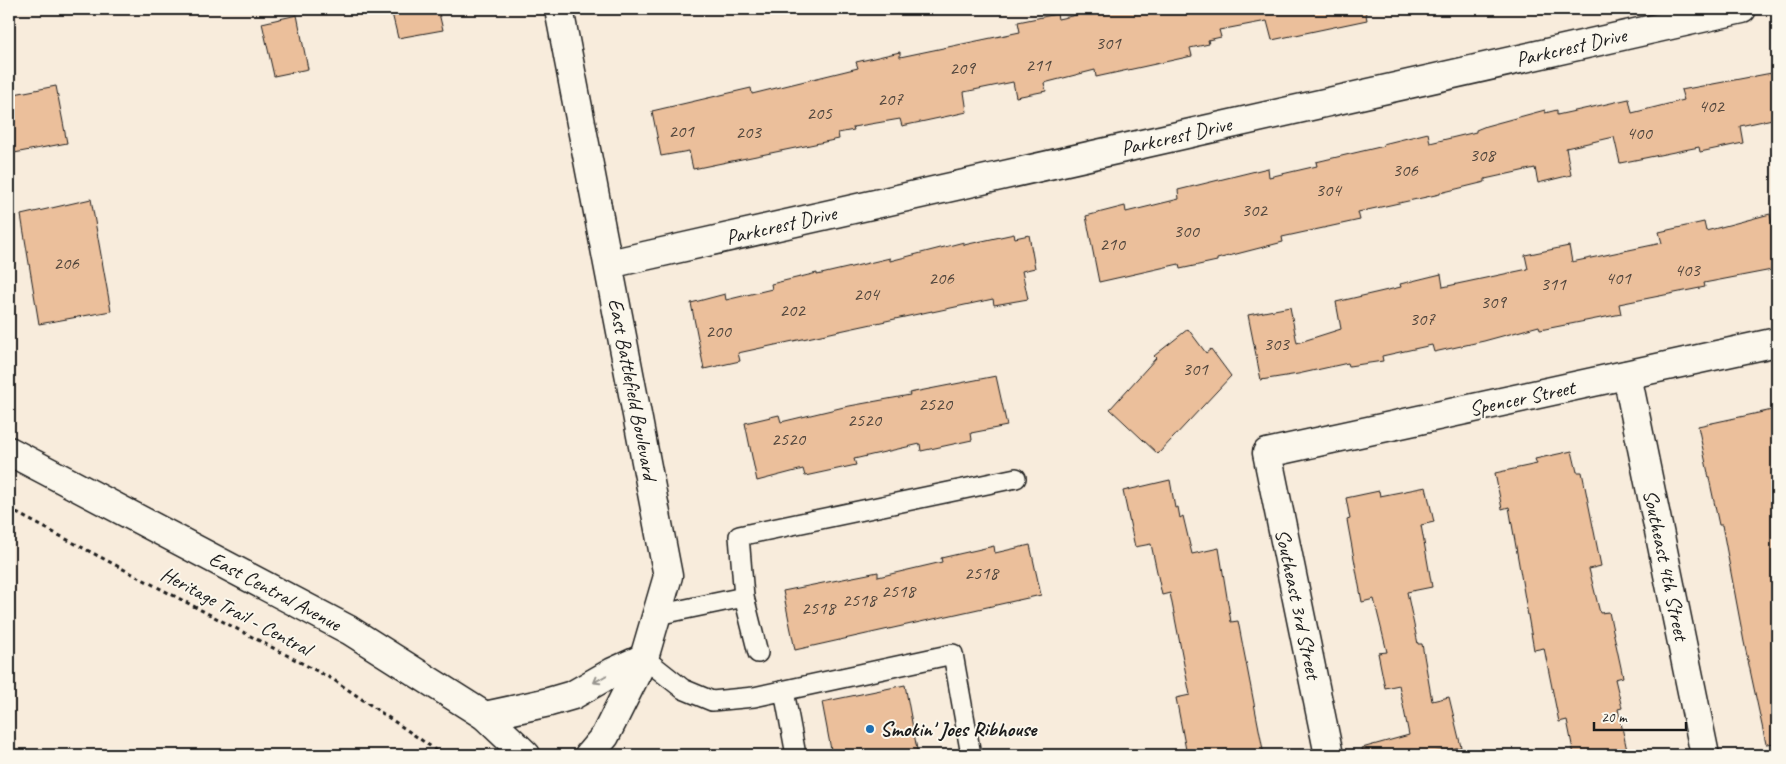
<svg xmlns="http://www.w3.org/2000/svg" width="1786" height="764" viewBox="0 0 1786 764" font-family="Caveat,sans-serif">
<rect width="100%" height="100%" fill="#f8ecdc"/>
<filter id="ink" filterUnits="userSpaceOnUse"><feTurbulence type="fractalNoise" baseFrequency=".02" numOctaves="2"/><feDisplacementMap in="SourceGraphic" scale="10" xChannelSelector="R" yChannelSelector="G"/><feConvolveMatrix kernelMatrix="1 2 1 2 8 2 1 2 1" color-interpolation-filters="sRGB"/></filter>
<g filter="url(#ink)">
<g fill="#ebbf9b" stroke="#1c1c1c">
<polygon points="391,9 438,9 443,30 398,38"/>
<polygon points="1104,9 1365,9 1367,20 1272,40 1267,21 1219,30 1221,37 1208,40 1209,44 1190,48 1192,56 1096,77 1095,70 1044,83 1046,91 1016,97 1013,82 964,92 967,112 902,126 900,119 853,127 854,130 838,133 839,139 693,169 689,151 661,156 652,111 751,88 752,94 858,68 856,62 900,52 900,57 1020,32 1018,22 1057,14 1058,19"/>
<polygon points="297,15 308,69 274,76 262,23"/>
<polygon points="1777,72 1777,118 1740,126 1743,143 1700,152 1699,147 1620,163 1614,137 1566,148 1571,175 1538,183 1535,168 1485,179 1485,182 1440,193 1440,194 1358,212 1360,220 1282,237 1283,242 1217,259 1217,261 1180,269 1179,264 1099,282 1086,216 1125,206 1126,212 1179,199 1178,190 1268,168 1269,177 1317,166 1316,162 1384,146 1383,144 1428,133 1430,143 1476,132 1476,130 1486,126 1545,110 1545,113 1557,110 1557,115 1629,99 1632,113 1684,100 1681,90"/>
<polygon points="56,86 67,143 9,154 9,95"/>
<polygon points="91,199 111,311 39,324 21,215"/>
<polygon points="1770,214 1777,248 1777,269 1704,283 1705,287 1619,304 1621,314 1540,330 1539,326 1484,341 1434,352 1432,345 1382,356 1383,361 1349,366 1348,363 1298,374 1261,380 1248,315 1290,307 1297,343 1341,329 1336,302 1401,287 1400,284 1441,274 1443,287 1528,269 1525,255 1569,246 1572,262 1662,243 1659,232 1704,222 1706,231"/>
<polygon points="1014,234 1015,238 1029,235 1035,268 1022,271 1028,299 994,305 993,299 932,312 932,311 738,353 740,361 704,369 691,303 725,294 726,300 772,289 771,284 817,273 817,275 890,258 890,261 964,242 964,245"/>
<polygon points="1188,329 1206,353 1211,349 1231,376 1158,454 1110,409 1156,358 1154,356"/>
<polygon points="996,376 1007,426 971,433 972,440 921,451 920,444 854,459 856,465 805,476 803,469 757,481 745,423 779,415 781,422 844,407 910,395 909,393"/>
<polygon points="1777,409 1777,743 1766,744 1744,642 1722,525 1719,525 1698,426"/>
<polygon points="1572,451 1577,472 1582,472 1601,566 1589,569 1600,613 1609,612 1623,677 1615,679 1622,708 1618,709 1628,755 1574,755 1567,720 1559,722 1544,648 1534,650 1509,507 1502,509 1495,473 1537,464 1535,459"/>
<polygon points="1170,480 1175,508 1178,507 1180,518 1183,516 1192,554 1219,548 1231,622 1238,621 1264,755 1187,755 1176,698 1190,695 1170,593 1162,595 1151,544 1135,547 1123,491"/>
<polygon points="1426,487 1434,522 1421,525 1432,587 1407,592 1418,644 1422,644 1432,701 1449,697 1461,747 1423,755 1363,755 1362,748 1409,735 1399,685 1385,688 1378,653 1387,652 1374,599 1362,602 1347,520 1350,519 1346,498 1379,491 1380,496"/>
<polygon points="1030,545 1041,595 795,650 783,591 878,572 878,577 942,562 941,558 994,546 995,553"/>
<polygon points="905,685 918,755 832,755 822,702"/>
</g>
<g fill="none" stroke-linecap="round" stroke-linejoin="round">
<g stroke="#1c1c1c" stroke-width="22">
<g id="service">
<polyline points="744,597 758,653"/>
<polyline points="657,615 744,597 739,536 1016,478"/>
<polyline points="644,658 683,689 712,701 754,697 953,654 971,755"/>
<polyline points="784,691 796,755"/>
</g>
</g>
<g stroke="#1c1c1c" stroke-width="31">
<g id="minor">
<polyline points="609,264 1742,9"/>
<polyline points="1627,375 1705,755"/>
<polyline points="1329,755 1267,453 1777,342"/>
</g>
</g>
<g stroke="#1c1c1c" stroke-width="31">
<g id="tertiary">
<polyline points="559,9 668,576 644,658 605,736 589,755"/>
<polyline points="485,716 549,702 573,695 613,672 644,658"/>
</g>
</g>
<g stroke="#1c1c1c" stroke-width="31">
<polyline id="secondary" points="9,451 349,630 485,716 526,755"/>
</g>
<polyline stroke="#1c1c1c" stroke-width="3" stroke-dasharray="4 4" stroke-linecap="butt" points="9,509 334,680 430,746 441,755"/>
<use href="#service" stroke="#fbf7ec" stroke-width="19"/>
<use href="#minor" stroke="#fbf7ec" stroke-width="28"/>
<use href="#tertiary" stroke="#fbf7ec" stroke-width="28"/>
<use href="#secondary" stroke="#fbf7ec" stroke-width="28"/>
</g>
<defs><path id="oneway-shaft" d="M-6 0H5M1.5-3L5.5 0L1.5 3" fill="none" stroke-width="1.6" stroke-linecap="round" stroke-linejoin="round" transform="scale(1.25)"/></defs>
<use stroke="#97948e" href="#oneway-shaft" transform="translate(600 679) rotate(150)"/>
</g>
<circle fill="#1f6fb2" stroke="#fbf7ec" stroke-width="2" cx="870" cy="729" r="5"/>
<g text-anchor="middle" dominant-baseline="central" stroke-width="4" stroke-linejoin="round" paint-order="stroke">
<g font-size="19" fill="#50453c">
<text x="1108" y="43">301</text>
<text x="1038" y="65">211</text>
<text x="962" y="68">209</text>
<text x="890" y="99">207</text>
<text x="1711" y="106">402</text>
<text x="819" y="113">205</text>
<text x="681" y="131">201</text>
<text x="748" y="132">203</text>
<text x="1639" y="133">400</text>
<text x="1482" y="155">308</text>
<text x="1405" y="170">306</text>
<text x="1328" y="190">304</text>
<text x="1254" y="210">302</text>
<text x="1186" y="231">300</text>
<text x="1112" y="244">210</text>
<text x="66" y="263">206</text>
<text x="1687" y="270">403</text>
<text x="941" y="278">206</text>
<text x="1618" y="278">401</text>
<text x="1553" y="284">311</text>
<text x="866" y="294">204</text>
<text x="1493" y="302">309</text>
<text x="792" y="310">202</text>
<text x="1422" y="319">307</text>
<text x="718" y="331">200</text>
<text x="1276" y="344">303</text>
<text x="1195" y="369">301</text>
<text x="935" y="404">2520</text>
<text x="864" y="420">2520</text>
<text x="788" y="439">2520</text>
<text x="981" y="573">2518</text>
<text x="898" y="591">2518</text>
<text x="859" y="600">2518</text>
<text x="818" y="608">2518</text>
</g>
<g font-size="21" fill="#1c1c1c" stroke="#fbf7ec">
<text transform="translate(1571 47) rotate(-13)">Parkcrest Drive</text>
<text transform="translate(1176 136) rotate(-13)">Parkcrest Drive</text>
<text transform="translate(781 225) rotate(-13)">Parkcrest Drive</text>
<text transform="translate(633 389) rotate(79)">East Battlefield Boulevard</text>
<text transform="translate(1522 398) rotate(-12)">Spencer Street</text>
<text transform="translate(1666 565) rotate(78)">Southeast 4th Street</text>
<text transform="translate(275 591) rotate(28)">East Central Avenue</text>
<text transform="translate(1298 604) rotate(78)">Southeast 3rd Street</text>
<text transform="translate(236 611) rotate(28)">Heritage Trail - Central</text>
</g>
<g font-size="21" font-weight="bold" fill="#1c1c1c" stroke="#fbf7ec" text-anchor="start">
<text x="880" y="729">Smokin' Joes Ribhouse</text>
</g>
</g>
<rect width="1786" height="764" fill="none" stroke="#fbf7ec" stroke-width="30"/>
<rect x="15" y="15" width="1756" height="734" fill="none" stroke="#1c1c1c" stroke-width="2" filter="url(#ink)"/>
<path d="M1594 722v8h92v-8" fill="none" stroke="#1c1c1c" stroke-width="2.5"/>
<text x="1601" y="722" font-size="15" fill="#1c1c1c" stroke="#fbf7ec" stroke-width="4" paint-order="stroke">20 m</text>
</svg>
